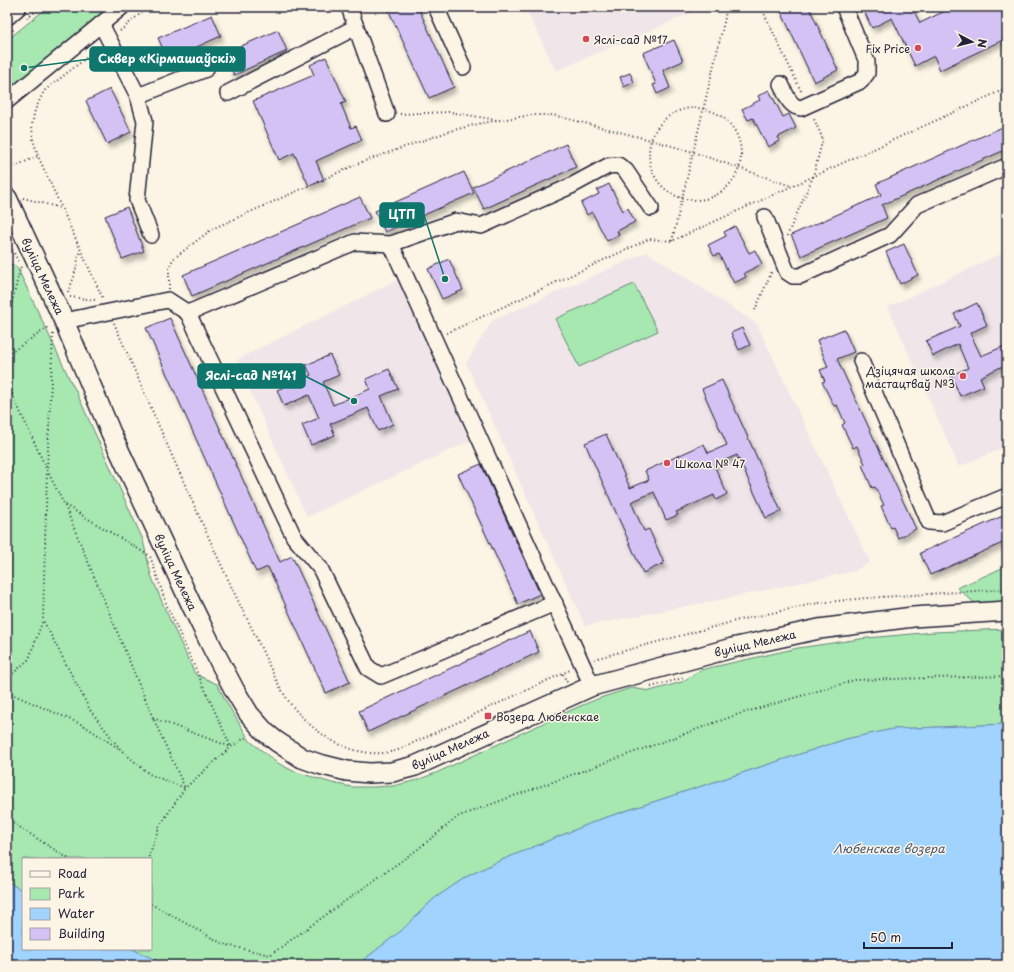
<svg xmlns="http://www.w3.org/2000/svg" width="1014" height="972" viewBox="0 0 1014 972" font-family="'Playpen Sans',sans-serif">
<defs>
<filter id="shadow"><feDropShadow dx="2.5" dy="4.5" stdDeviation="2" flood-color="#0004"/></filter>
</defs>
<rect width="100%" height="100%" fill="#fcf5e5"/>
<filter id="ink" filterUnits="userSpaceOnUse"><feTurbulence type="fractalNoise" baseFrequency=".025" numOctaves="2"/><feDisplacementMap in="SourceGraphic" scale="8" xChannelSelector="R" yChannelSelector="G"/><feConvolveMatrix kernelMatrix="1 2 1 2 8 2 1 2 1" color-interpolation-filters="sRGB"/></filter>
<g filter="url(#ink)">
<g fill="#f0e6e9">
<polygon points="525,7 705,7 556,71"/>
<polygon points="1007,251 1007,446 959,467 888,307"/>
<polygon points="647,252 757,324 870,562 855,571 729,598 585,626 466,363 492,321"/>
<polygon points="403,277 470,441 307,517 236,360"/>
</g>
<g fill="#a7e8b1" stroke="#648576">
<polygon points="48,7 113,7 7,96 7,40"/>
<polygon points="7,262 17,267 72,384 75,389 143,540 151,575 165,609 195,674 217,684 228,705 250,741 276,762 293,771 332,783 352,787 373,787 393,786 414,781 436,773 578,707 600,698 631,688 650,691 682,682 700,670 798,648 867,638 934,632 1007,629 1007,724 894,729 846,739 601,819 497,862 466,877 435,898 422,910 402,930 357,965 166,965 132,949 151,949 151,859 23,859 23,891 7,881"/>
<polygon points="634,284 658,331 579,367 555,319"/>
<polygon points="1007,566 1007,603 977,605 957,588"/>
</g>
<g fill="#a0d3fe" stroke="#6e8cb0">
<polygon points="1007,724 1007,965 357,965 402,930 422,910 435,898 466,877 497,862 601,819 846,739 893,729"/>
<polygon points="7,881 23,891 23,949 132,949 166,965 7,965"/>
</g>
<g fill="#d3c2f3" stroke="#22223b" filter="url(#shadow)">
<polygon points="387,7 418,7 454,87 429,98"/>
<polygon points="779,7 809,7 838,70 814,82"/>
<polygon points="862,7 912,7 920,23 953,7 1007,7 1007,38 940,70 934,56 915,66 892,18 872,28"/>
<polygon points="212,15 221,36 168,60 158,38"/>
<polygon points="278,30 287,51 234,75 225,53"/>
<polygon points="674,40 683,61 663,70 670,88 657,94 653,85 656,84 643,53"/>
<polygon points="326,57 346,102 341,104 351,128 356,126 362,140 316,161 324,180 309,186 294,153 279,160 253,101 314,75 310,65"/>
<polygon points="630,73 634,82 624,87 620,77"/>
<polygon points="110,89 131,132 107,144 86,101"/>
<polygon points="769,90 783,117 789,114 796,128 778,137 779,141 768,147 753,118 748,120 742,109 760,100 758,96"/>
<polygon points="1007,125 1007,149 882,205 887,218 801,256 791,235 881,195 876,184"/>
<polygon points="566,144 576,167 484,209 473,187"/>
<polygon points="464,172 474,193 385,232 375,211"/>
<polygon points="609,184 623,211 628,208 635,222 617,231 619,235 607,241 592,212 587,215 581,203 599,194 597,190"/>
<polygon points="360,197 370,218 192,296 183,275"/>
<polygon points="127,207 144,251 122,259 105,216"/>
<polygon points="735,226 749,253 755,250 762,264 744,273 746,277 734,283 719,254 714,256 708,245 726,236 724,232"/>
<polygon points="904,244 918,275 900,284 886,252"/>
<polygon points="449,259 463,290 442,299 428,269"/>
<polygon points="977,303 987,325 970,333 981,356 1007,345 1007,364 980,377 984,386 960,396 951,375 968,368 958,344 933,356 926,341 960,326 954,314"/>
<polygon points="170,318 280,562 292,556 350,682 326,693 268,567 256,572 146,328"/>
<polygon points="742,328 750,345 739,350 731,333"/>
<polygon points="844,329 854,352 837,359 916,529 898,538 893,527 891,528 881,506 884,505 875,487 872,488 862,465 865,464 857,446 853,448 842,425 845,423 837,405 834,406 822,382 825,381 820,370 828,367 817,340"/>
<polygon points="330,355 339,375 323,382 333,405 370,389 366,379 389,369 398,389 381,396 393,424 378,431 368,408 330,424 335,435 311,445 302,425 319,418 309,395 284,406 277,390 311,375 306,365"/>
<polygon points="722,380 781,511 766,518 737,455 714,465 727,494 716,500 714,495 676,512 678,515 666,520 654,492 631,502 644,531 649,529 664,563 643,573 585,443 606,434 630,488 649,480 645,471 704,444 708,453 727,445 702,389"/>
<polygon points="481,464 540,594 518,604 458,474"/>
<polygon points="1007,514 1007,541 930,575 920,553"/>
<polygon points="530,631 539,652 368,732 359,711"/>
</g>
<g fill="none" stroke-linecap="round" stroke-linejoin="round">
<g stroke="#22223b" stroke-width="18">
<g id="minor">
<polyline points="436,7 463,67"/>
<polyline points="101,24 138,96 206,69"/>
<polyline points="356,27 387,114"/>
<path d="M781 84C786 94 789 107 801 108L861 81 867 73V62L844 7"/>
<polyline points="228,93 356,27 349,7"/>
<polyline points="138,96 145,121 137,200 151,235"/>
<polyline points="7,101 122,7"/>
<polyline points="765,217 787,272 793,276 800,276 890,235 917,205 1007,166"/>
<polyline points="391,244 592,686"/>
<polyline points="188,313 294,537 320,568 368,668 381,676 555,603"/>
<polyline points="64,321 168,300 188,313 355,242 391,244 456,221 481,226 571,186 608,166 618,165 626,171 651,208"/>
<polyline points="861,361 929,522 942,523 1007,496"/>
</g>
</g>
<g stroke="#22223b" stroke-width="22">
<g id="major">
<polyline points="7,15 16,7"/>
<polyline points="7,198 64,321 111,433 192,606 213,649 235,691 249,714 265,732 276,741 302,758 319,764 347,771 369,773 392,772 415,766 592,686 732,648 819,629 913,617 1007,611"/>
</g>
</g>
<g stroke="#22223b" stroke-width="2" stroke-dasharray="1 3" stroke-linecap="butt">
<polyline points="761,7 802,93"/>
<polyline points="27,18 42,7"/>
<polyline points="120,31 148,7"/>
<polyline points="7,36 14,29"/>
<polyline points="99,48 44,91 35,110 32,125 33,139 38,156 103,299"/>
<circle cx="695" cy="154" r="46"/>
<polyline points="400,114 450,112 497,120"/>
<polyline points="7,170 38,156"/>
<polyline points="7,173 12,185"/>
<polyline points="23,198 61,208"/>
<polyline points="787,236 813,177 822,142 822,137 813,117"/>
<polyline points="7,239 18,261"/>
<polyline points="672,241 725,18 726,7"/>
<polyline points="169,289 169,268 173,259 212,229 362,162 450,131 482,123 532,115 553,115 651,140 693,152 791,186"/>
<polyline points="68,292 74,277 80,251"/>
<polyline points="70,297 95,300"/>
<polyline points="755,310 772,271"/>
<polyline points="7,322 21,266"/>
<path d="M114 323C155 417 196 512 240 605 249 622 257 639 265 657 275 677 284 699 301 716 326 742 362 761 398 750L570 670"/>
<polyline points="447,333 649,239 672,241 1007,88"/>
<polyline points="53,334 47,470 43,620 90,710 121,750 149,774 185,788 231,747 248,736"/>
<polyline points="7,355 50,326"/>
<polyline points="7,383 47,470 64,504 153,718 185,788 159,827 148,859"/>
<polyline points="65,505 150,556 167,606 231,747"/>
<polyline points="594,659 739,620 818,603 866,598 1007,589"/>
<polyline points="563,674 567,682"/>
<polyline points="7,679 29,659 43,620"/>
<polyline points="651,687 683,678"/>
<polyline points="7,692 83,725 118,748"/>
<polyline points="153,718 231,747"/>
<polyline points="7,818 13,823 69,859"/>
<polyline points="151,904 223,944 270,955 418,849 459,816 736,715 855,680 1007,676"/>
</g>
<use href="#minor" stroke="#fcf5e5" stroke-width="15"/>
<use href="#major" stroke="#fcf5e5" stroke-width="19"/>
</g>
</g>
<g fill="#d1495b" stroke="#fcf5e5" stroke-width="1.5">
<circle cx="586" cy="39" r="4"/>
<circle cx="918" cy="48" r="4"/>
<circle cx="963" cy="376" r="4"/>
<circle cx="667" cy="463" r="4"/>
<rect x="484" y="712" width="8" height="8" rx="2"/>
</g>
<g text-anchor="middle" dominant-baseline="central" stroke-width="3" stroke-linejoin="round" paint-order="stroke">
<g font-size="11" fill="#22223b" stroke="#fcf5e5" text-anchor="start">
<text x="594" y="39">Яслі-сад №17</text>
<text x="910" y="48" text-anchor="end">Fix Price</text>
<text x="955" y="370" text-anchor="end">Дзіцячая школа<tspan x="955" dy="13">мастацтваў №3</tspan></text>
<text x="675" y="463">Школа № 47</text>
<text x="496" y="716">Возера Любенскае</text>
</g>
<g font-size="11" fill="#22223b" stroke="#fcf5e5">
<text transform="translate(43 276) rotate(65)">вуліца Мележа</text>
<text transform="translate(176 572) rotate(65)">вуліца Мележа</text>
<text transform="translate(755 643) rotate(-13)">вуліца Мележа</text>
<text transform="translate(450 749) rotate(-24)">вуліца Мележа</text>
</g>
<g font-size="12" font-style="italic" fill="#485776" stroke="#fcf5e5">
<text x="889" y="848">Любенскае возера</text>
</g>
</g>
<path fill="none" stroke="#0f766e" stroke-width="1.5" d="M24 68L90 59M445 279L424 215M354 401L305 376"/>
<g fill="#0f766e" stroke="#fcf5e5" stroke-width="1.5">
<circle cx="24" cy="68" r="4"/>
<circle cx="445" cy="279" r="4"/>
<circle cx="354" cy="401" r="4"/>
</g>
<g fill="#0f766e" stroke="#0f766e" stroke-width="1.5">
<rect x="90" y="47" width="155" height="24" rx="4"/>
<rect x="380" y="203" width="44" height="24" rx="4"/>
<rect x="198" y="364" width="107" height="24" rx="4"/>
</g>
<g font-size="12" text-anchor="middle" font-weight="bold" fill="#fff">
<text x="167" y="63">Сквер «Кірмашаўскі»</text>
<text x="402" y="219">ЦТП</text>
<text x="251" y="380">Яслі-сад №141</text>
</g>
<rect width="1014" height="972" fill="none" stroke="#fcf5e5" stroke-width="24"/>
<rect x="12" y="12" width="990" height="948" fill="none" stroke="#22223b" stroke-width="1.5" filter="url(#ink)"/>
<rect x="22" y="858" width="130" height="92" fill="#fcf5e5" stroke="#a5a1a1"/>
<rect x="30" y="871" width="20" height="6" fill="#fcf5e5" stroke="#a5a1a1"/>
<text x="58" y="878" font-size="12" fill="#22223b">Road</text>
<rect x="30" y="888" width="20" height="12" fill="#a7e8b1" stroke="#a5a1a1"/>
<text x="58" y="898" font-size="12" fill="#22223b">Park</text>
<rect x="30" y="908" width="20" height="12" fill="#a0d3fe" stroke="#a5a1a1"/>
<text x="58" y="918" font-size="12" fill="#22223b">Water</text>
<rect x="30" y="928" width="20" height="12" fill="#d3c2f3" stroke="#a5a1a1"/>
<text x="58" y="938" font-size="12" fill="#22223b">Building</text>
<g transform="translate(972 42) rotate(97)" stroke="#fcf5e5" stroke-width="3" paint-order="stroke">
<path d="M0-3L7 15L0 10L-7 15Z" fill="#22223b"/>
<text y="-6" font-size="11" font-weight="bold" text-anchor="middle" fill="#22223b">N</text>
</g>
<path d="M864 942v6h88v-6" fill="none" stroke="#22223b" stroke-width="2"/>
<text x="870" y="942" font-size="12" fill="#22223b" stroke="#fcf5e5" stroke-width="3" paint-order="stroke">50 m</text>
</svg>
